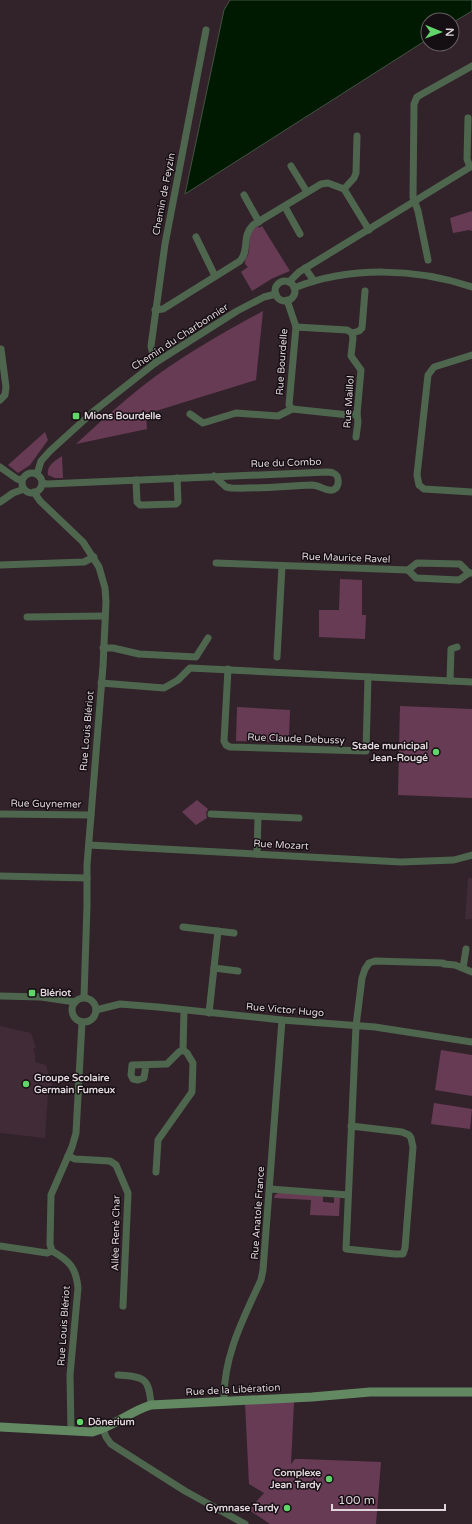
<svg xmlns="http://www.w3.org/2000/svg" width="472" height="1524" viewBox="0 0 472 1524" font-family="'Varela Round',sans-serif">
<rect width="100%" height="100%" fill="#32232b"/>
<g fill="#402b37">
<polygon points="468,878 472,878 472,919 465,919"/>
<polygon points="0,1026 31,1033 36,1048 33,1049 35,1054 35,1062 46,1065 54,1092 48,1094 45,1138 0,1133"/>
</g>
<g fill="#683b55">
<polygon points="472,211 472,231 469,230 453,233 450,218"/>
<path d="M258 226 259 228 262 226 290 271 273 278 252 291 241 272 248 267 245 264C245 260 246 258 248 255 252 242 245 234 258 226Z"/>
<path d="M263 311 256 380 146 414 147 429 76 444C103 419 130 395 160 373 193 350 228 330 263 311Z"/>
<polygon points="45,432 48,440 30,465 18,473 8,465"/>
<path d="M62 456 63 478H55L48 475C46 466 55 461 62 456Z"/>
<polygon points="340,579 362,580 362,615 366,615 365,639 319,637 319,610 339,610"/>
<polygon points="400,706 472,709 472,798 398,795"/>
<polygon points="237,707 290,710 289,737 274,737 272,742 236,741"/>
<polygon points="197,800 208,809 206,813 207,818 196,825 182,812"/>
<polygon points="441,1050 472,1055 472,1096 435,1090"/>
<polygon points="434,1103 472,1109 470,1129 431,1124"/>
<polygon points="280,1192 323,1196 323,1202 334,1203 334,1197 340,1198 339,1216 310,1215 311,1200 274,1198 275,1195"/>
<polygon points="294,1402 291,1464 295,1459 301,1459 381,1462 376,1524 270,1524 249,1510 264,1493 249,1484 245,1403"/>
</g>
<polygon fill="#001a01" stroke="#435242" points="230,0 472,0 472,11 452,23 452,20 428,20 428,39 185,194 224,10"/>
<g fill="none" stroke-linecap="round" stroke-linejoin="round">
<g stroke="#4e664e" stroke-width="7">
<polyline points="468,118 467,159 470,167"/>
<polyline points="291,166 307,192"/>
<polyline points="344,189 354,178 356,173 357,136"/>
<polyline points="244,195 259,222"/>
<polyline points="285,207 300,234"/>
<polyline points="196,237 215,276"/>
<polyline points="428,260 418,211 413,197 414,104 417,97 422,94 472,66"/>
<polyline points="305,268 314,281"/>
<circle cx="285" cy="291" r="10"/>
<polyline points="289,282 299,272 472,166"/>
<path d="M294 288C350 266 416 268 472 287"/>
<polyline points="287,300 296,327 289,405 292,409 349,415 357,414"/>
<path d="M155 310 163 309 240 261C250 250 241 237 253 225L321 184 328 183 344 189 369 230"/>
<polyline points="296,327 347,330 352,333 353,338 351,356 361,370 357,414 358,422 356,437"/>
<polyline points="352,333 359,331 362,328 365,291"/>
<polyline points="472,355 434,367 428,375 417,475 419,485 424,489 472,492"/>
<polyline points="155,363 151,346 165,244 206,30"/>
<polyline points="0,400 5,395 6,387 1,349"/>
<polyline points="190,414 203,423 236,413 278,416 292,409"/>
<polyline points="0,467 17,479 22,480"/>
<circle cx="32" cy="483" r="10"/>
<polyline points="37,474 41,461 50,451 94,411 155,363 237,311 264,297 276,294"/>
<polyline points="136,480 137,502 140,505 143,505 176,504 178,502 177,478"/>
<path d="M42 483 47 484 327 472C329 472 331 472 333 473 340 475 340 487 333 490 326 492 320 485 312 485 285 486 258 489 231 488L226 487 214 476"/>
<polyline points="34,492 40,501 83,542 99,567 105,588 106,602 103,666 87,865 87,906 84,997"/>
<polyline points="0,502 13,493 24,489"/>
<polyline points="216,563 408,570 417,563 460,564 469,573 472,573"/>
<polyline points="0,565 84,562 94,557"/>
<polyline points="408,570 416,578 459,580 469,573"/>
<polyline points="27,617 105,616"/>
<polyline points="103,648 113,648 139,654 196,657 208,638"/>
<polyline points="277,657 282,566"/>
<polyline points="228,669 224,741 226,745 230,747 366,751 368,677"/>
<polyline points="450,681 451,649 457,647"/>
<polyline points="101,683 164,688 178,680 190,668 472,682"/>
<polyline points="0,814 91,815"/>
<polyline points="211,814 299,818"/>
<polyline points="89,845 401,862 454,860 472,855"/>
<polyline points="257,854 258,817"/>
<polyline points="0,876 87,878"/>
<polyline points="183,927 234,933"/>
<polyline points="444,964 455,965 472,972"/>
<polyline points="214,968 238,971"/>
<polyline points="463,968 466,949"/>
<polyline points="0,996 41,997 75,1002"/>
<circle cx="84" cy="1010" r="12"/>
<polyline points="96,1010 120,1004 158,1007 282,1020 375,1027 472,1042"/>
<polyline points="209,1013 218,931"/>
<polyline points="183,1050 184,1010"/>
<polyline points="146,1065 144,1078 138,1080 133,1079 131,1075 132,1065 167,1064 179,1052 183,1050 187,1053 193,1063 192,1092 158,1140 156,1172"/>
<polyline points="351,1126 402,1132 409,1135 411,1138 413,1147 405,1248 403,1254 395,1254 346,1249 356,1026 362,978 365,969 369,963 375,961 443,963"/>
<polyline points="68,1156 75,1159 110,1161 116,1165 128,1193 123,1306"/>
<polyline points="270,1189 348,1195"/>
<polyline points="0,1246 47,1253 52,1251"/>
<path d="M118 1375C144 1377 149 1377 151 1405"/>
<path d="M224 1401C223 1357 243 1319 261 1280L263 1270 282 1020"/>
<polyline points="103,1429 106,1437 111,1444 185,1491 245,1524"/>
<path d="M71 1431 70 1375 78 1288C76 1268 70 1261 52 1251L50 1244 51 1195 72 1147 76 1133 82 1022"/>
</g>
<path stroke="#628962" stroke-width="9" d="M0 1427 92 1432C114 1427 130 1411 151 1405L312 1397 370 1392H472"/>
</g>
<g fill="#61d56a" stroke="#150e12" stroke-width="1.5">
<rect x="72" y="412" width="8" height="8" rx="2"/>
<circle cx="436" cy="752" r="4"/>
<rect x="28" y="989" width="8" height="8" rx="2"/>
<circle cx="26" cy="1084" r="4"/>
<circle cx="80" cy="1422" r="4"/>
<circle cx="329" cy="1479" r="4"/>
<circle cx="287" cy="1508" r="4"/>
</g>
<g text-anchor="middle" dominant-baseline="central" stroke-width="3" stroke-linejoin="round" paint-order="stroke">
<g font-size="10" fill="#dfd5da" stroke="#150e12">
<text transform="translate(164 194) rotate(-79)">Chemin de Feyzin</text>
<text transform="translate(180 337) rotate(-33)">Chemin du Charbonnier</text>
<text transform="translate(282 362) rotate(-86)">Rue Bourdelle</text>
<text transform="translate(349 402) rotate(-86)">Rue Maillol</text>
<text transform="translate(286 463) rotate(-2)">Rue du Combo</text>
<text transform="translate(346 558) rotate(2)">Rue Maurice Ravel</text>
<text transform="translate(87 731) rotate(-85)">Rue Louis Blériot</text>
<text transform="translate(296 739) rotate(2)">Rue Claude Debussy</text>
<text transform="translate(46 804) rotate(1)">Rue Guynemer</text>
<text transform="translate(281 845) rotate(3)">Rue Mozart</text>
<text transform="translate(285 1010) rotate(5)">Rue Victor Hugo</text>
<text transform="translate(258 1213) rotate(-86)">Rue Anatole France</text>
<text transform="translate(116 1233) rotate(-89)">Allée René Char</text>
<text transform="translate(64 1326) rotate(-86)">Rue Louis Blériot</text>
<text transform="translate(233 1390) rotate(-3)">Rue de la Libération</text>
</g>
<g font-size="10" font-weight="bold" fill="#dfd5da" stroke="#150e12" text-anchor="start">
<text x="84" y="416">Mions Bourdelle</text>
<text x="428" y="746" text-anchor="end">Stade municipal<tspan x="428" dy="12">Jean-Rougé</tspan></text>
<text x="40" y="993">Blériot</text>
<text x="34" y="1078">Groupe Scolaire<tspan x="34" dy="12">Germain Fumeux</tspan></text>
<text x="88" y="1422">Dönerium</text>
<text x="321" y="1473" text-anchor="end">Complexe<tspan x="321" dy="12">Jean Tardy</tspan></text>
<text x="279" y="1508" text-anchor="end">Gymnase Tardy</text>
</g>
</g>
<g transform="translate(440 32) rotate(91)"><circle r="19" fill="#150e12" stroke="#665e62"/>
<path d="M0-3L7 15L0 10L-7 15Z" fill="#61d56a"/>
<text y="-6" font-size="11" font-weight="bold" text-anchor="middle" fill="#dfd5da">N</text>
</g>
<path d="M332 1504v6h113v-6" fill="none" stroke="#dfd5da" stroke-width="2"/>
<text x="338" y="1504" font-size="12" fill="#dfd5da" stroke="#150e12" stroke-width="3" paint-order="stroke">100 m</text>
</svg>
